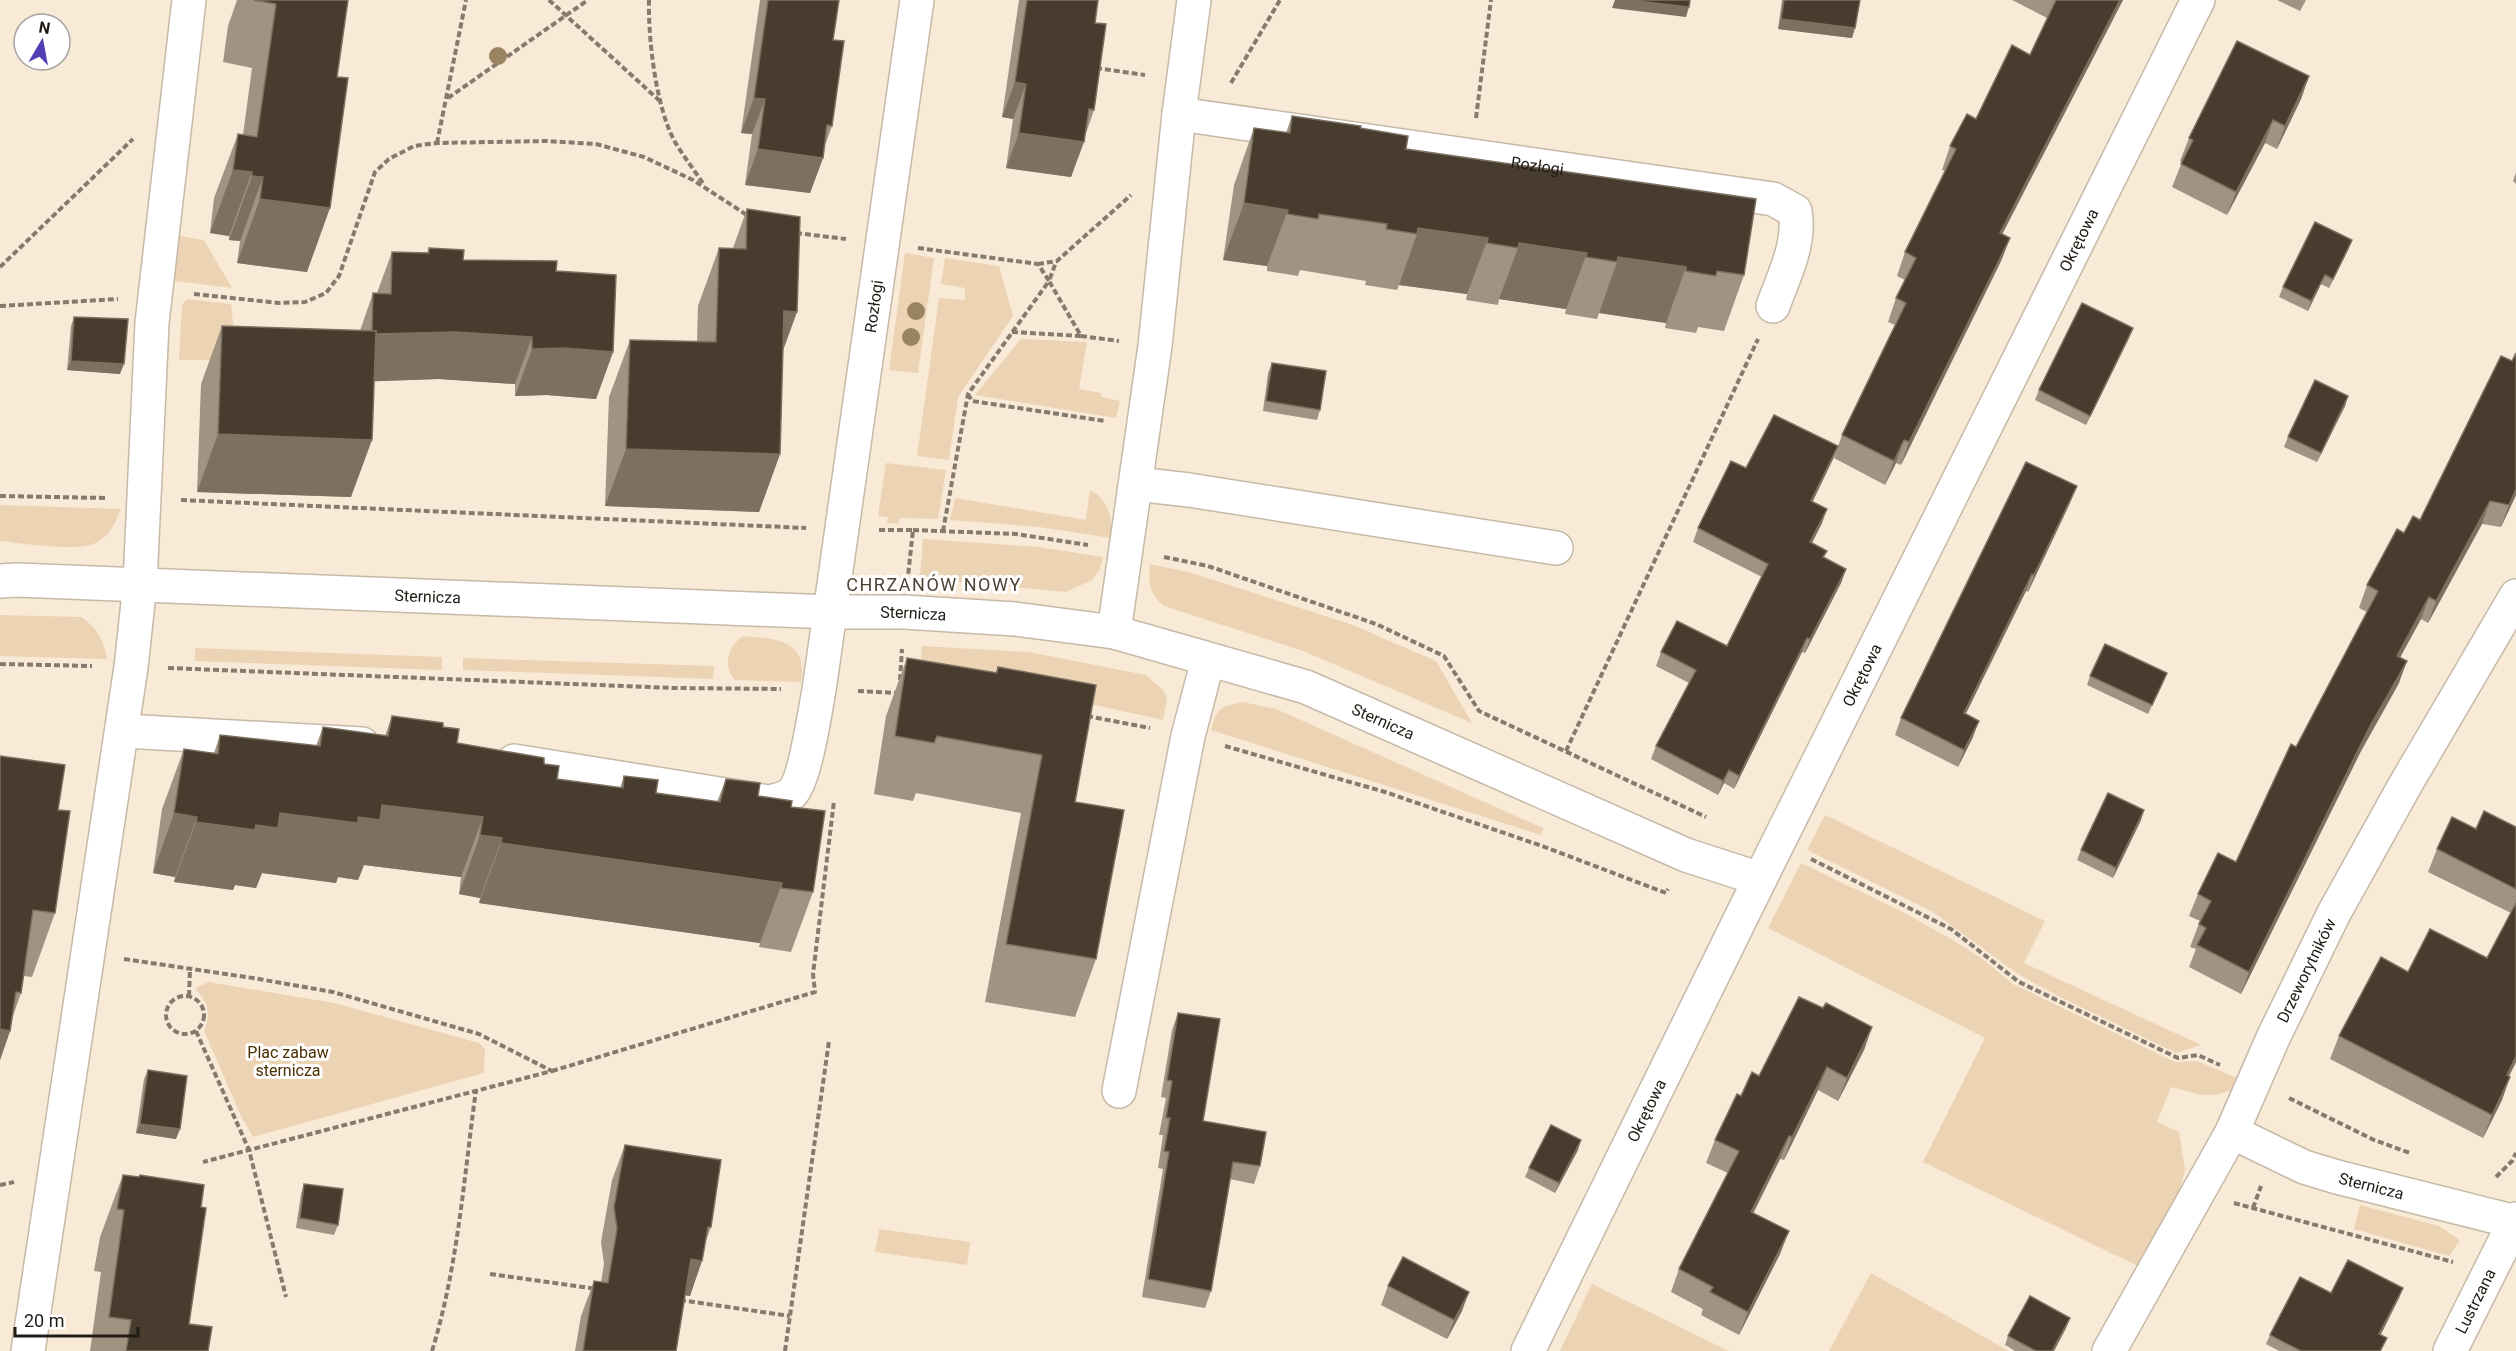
<svg xmlns="http://www.w3.org/2000/svg" width="2516" height="1351" viewBox="0 0 2516 1351" font-family="Roboto,sans-serif">
<rect width="100%" height="100%" fill="#f9ead8"/>
<g fill="#ebd3b3">
<polygon points="173,235 204,240 232,288 167,280"/>
<polygon points="905,253 934,258 918,373 889,370"/>
<polygon points="945,258 999,266 1013,316 958,397 949,460 917,456 939,298 965,300 965,288 941,284"/>
<polygon points="187,299 231,304 237,360 179,360 182,305"/>
<polygon points="1021,339 1087,342 1079,389 1101,393 1101,397 1120,401 1116,418 975,395"/>
<polygon points="886,463 946,470 938,519 900,518 898,524 887,523 888,517 878,516"/>
<path d="M1090 490C1110 500 1112 518 1111 538L1039 527 950 520 955 498 1086 520Z"/>
<path d="M0 505 121 509C116 521 111 532 101 540 84 554 22 543 0 541Z"/>
<polygon points="923,539 1039,547 1103,557 1100,569 1092,580 1066,592 920,578"/>
<path d="M1150 564 1192 573 1353 625 1436 661 1472 723 1303 651 1164 606C1149 594 1148 583 1150 564Z"/>
<path d="M0 615 81 617C97 627 104 641 107 659L0 656Z"/>
<path d="M744 636C777 639 808 639 801 682L735 680C722 666 728 644 744 636Z"/>
<polygon points="922,646 1029,652 1146,675 1163,690 1167,699 1163,720 1100,706 1027,694 919,686"/>
<polygon points="195,648 442,657 442,670 195,661"/>
<polygon points="463,658 714,666 713,679 463,670"/>
<path d="M1243 702 1276 709 1543 828 1541 835 1211 730C1217 708 1220 706 1243 702Z"/>
<polygon points="1825,815 2045,921 2024,963 2201,1045 2176,1053 2058,996 2018,974 1933,912 1807,850"/>
<path d="M1801 863 1901 911 1951 939 1984 960 2013 984 2175 1062 2197 1061 2237 1078 2231 1090C2205 1100 2196 1093 2171 1087L2157 1122 2179 1132 2185 1170 2177 1201 2144 1269 1923 1162 1985 1038 1768 928Z"/>
<path d="M209 982 334 1003 479 1043 485 1049 484 1073 253 1137 241 1116 204 1031C210 1016 210 1002 196 991L197 987Z"/>
<polygon points="2360,1205 2439,1226 2460,1240 2449,1256 2354,1229"/>
<polygon points="879,1229 970,1242 967,1265 875,1252"/>
<polygon points="1871,1273 2009,1351 1829,1351"/>
<polygon points="1592,1284 1729,1351 1560,1351"/>
</g>
<g fill="none" stroke-linecap="round" stroke-linejoin="round">
<g stroke="#c6b9a7" stroke-width="36">
<g id="minor">
<path id="s1" d="M1179 114 1773 199 1795 211C1801 244 1784 275 1773 306"/>
<polyline points="1136,484 1189,490 1556,548"/>
<path id="s2" d="M0 581 17 580 830 612H904L1015 619 1114 632 1306 687 1686 855 1760 879"/>
<polyline points="1114,632 1155,346 1179,114 1194,0"/>
<polyline points="123,731 362,744"/>
<path id="s3" d="M514 761 769 802C777 800 785 799 791 794 805 782 815 711 819 690L917 0"/>
<polyline points="1119,1091 1188,736 1208,660"/>
<path id="s4" d="M2232 1132 2304 1167 2337 1177 2516 1222"/>
<polyline points="28,1351 131,667 140,584 152,323 189,0"/>
<path id="s5" d="M1528 1351 1760 879 2198 0"/>
<path id="s6" d="M2109 1351 2232 1132 2273 1038 2334 913 2404 787 2516 596"/>
<path id="s7" d="M2450 1351 2516 1219"/>
</g>
</g>
<g stroke="#847a6e" stroke-width="4" stroke-dasharray="6 3" stroke-linecap="butt">
<polyline points="549,0 661,102"/>
<path d="M649 0C648 39 656 108 675 142 684 157 695 171 704 185"/>
<polyline points="1096,68 1145,75"/>
<polyline points="1231,83 1280,0"/>
<polyline points="448,98 588,0"/>
<polyline points="1476,118 1491,0"/>
<polyline points="437,143 466,0"/>
<polyline points="796,233 846,239"/>
<polyline points="918,248 1038,264 1049,281 968,394 943,531"/>
<polyline points="1038,264 1057,261 1131,195"/>
<polyline points="0,267 133,139"/>
<polyline points="194,294 279,303 305,302 326,293 339,276 375,172 389,159 414,146 437,143 546,141 596,144 644,157 693,180 750,217"/>
<polyline points="0,306 118,299"/>
<polyline points="1012,332 1081,336 1049,281 1056,262"/>
<polyline points="1081,336 1119,341"/>
<polyline points="968,394 972,401 1105,421"/>
<polyline points="0,496 107,498"/>
<polyline points="181,500 806,528"/>
<polyline points="879,530 913,530 908,576"/>
<polyline points="913,530 1016,534 1088,545"/>
<polyline points="1164,557 1208,566 1376,624 1444,656 1479,711 1706,817"/>
<polyline points="0,664 92,666"/>
<polyline points="168,668 674,688 781,689"/>
<polyline points="900,680 902,649"/>
<polyline points="858,691 898,693"/>
<polyline points="1087,716 1150,728"/>
<polyline points="1225,746 1385,792 1542,846 1666,893 1668,889"/>
<polyline points="1566,751 1758,339"/>
<polyline points="1811,859 1951,929 2019,982 2178,1058 2198,1055 2220,1065"/>
<polyline points="124,959 253,978 333,992 479,1034 552,1071 203,1162"/>
<circle cx="185" cy="1015" r="19"/>
<polyline points="189,996 190,969"/>
<polyline points="196,1031 249,1150 286,1297"/>
<polyline points="552,1071 815,992 813,974 834,801"/>
<polyline points="2289,1098 2374,1140 2410,1153"/>
<polyline points="2496,1177 2512,1161 2516,1153"/>
<polyline points="0,1185 14,1182"/>
<polyline points="2234,1203 2453,1262"/>
<polyline points="2253,1208 2261,1186"/>
<polyline points="490,1274 597,1289"/>
<polyline points="680,1300 790,1316"/>
<path d="M432 1351C458 1267 464 1176 476 1090"/>
<polyline points="785,1351 829,1041"/>
</g>
<use href="#minor" stroke="#fff" stroke-width="33"/>
</g>
<g fill="#998361">
<circle cx="498" cy="56" r="9"/>
<circle cx="916" cy="311" r="9"/>
<circle cx="911" cy="337" r="9"/>
</g>
<g fill="#a09382">
<polygon points="237,0 348,0 307,272 237,263 240,241 229,240 229,236 210,233 214,198 238,134 243,135 252,68 223,62 228,26"/>
<polygon points="760,0 839,0 833,40 832,126 823,151 823,158 810,193 745,185 752,134 741,133"/>
<polygon points="1019,0 1098,0 1095,23 1094,110 1071,177 1006,168 1013,119 1002,117"/>
<polygon points="1782,0 1860,0 1852,38 1778,29"/>
<polygon points="2012,0 2123,0 2002,234 2010,238 2001,261 1901,465 1896,463 1885,485 1834,458 1842,435 1895,325 1888,322 1896,298 1905,280 1897,276 1905,252 1945,171 1942,170 1950,146 1976,119 2030,55 2047,18"/>
<polygon points="2277,0 2306,0 2300,11"/>
<polygon points="2309,76 2301,99 2277,149 2265,143 2227,215 2172,187 2182,162 2180,161 2189,138"/>
<polygon points="1292,116 1360,128 1406,149 1744,275 1724,331 1698,327 1696,333 1665,328 1666,323 1599,313 1597,319 1565,314 1566,309 1499,299 1498,305 1466,300 1467,294 1399,285 1397,290 1365,285 1366,281 1300,270 1298,276 1267,271 1267,266 1223,260 1234,185 1254,128 1286,133"/>
<polygon points="2516,172 2516,184 2513,181"/>
<polygon points="747,209 783,349 780,454 759,512 605,506 609,397 630,340 697,342 698,306 719,248 733,248"/>
<polygon points="2352,240 2348,250 2329,288 2321,284 2308,311 2279,297 2283,287"/>
<polygon points="429,248 463,260 556,271 613,352 596,399 547,395 515,396 515,384 439,379 374,381 351,497 197,492 201,384 222,326 360,331 373,293 377,293 392,252 427,253"/>
<polygon points="74,317 120,374 67,370 71,326"/>
<polygon points="2133,328 2129,338 2086,425 2035,400 2039,390"/>
<polygon points="2501,356 2516,495 2501,527 2482,524 2428,623 2421,619 2400,657 2399,683 2361,751 2241,994 2189,967 2196,949 2190,947 2200,921 2189,916 2198,894 2236,862 2367,612 2359,608 2367,585 2404,533 2420,520"/>
<polygon points="1272,363 1320,410 1317,420 1263,411 1268,373"/>
<polygon points="2348,396 2345,406 2317,462 2284,447 2288,437"/>
<polygon points="1838,446 1833,459 1813,501 1822,523 1812,543 1824,557 1846,569 1841,583 1805,653 1802,652 1734,789 1724,783 1718,795 1651,759 1656,746 1689,683 1656,666 1661,652 1727,646 1762,577 1693,542 1698,528 1746,468"/>
<polygon points="2070,503 2028,592 2026,591 1965,714 1973,737 1958,767 1895,735 1901,718"/>
<polygon points="907,658 995,673 998,667 1075,802 1096,959 1075,1017 985,1002 1021,813 916,793 913,801 874,794 886,716"/>
<polygon points="2090,676 2163,683 2148,714 2087,685"/>
<polygon points="392,716 443,727 457,743 544,764 557,779 620,788 624,776 656,793 717,802 726,779 758,796 791,807 813,892 791,952 759,947 760,943 479,903 480,898 459,894 461,877 364,865 358,880 338,877 336,883 262,873 256,888 235,885 233,890 174,882 175,877 153,873 162,809 184,749 214,753 220,735 316,746 323,727 385,736"/>
<polygon points="0,756 58,810 55,913 32,977 24,976 21,993 12,1019 10,1031 0,1060"/>
<polygon points="2141,820 2113,878 2077,860 2081,850"/>
<polygon points="2516,827 2516,1062 2509,1076 2502,1100 2483,1138 2330,1059 2339,1036 2408,972 2487,958 2511,913 2428,872 2437,849 2476,829"/>
<polygon points="1823,1008 1872,1027 1864,1050 1838,1101 1818,1090 1784,1160 1780,1159 1753,1214 1780,1254 1739,1335 1701,1315 1703,1309 1671,1292 1679,1269 1728,1173 1706,1163 1715,1140 1741,1096"/>
<polygon points="1178,1013 1203,1121 1260,1166 1254,1184 1230,1179 1211,1291 1205,1308 1142,1297 1163,1169 1158,1168 1163,1135 1159,1135 1166,1098 1161,1097 1172,1030"/>
<polygon points="148,1070 176,1139 136,1133 144,1079"/>
<polygon points="625,1145 711,1227 705,1243 690,1296 685,1295 676,1351 575,1351 581,1316 594,1281 601,1282 604,1264 601,1242 612,1180"/>
<polygon points="1578,1150 1555,1193 1525,1177 1529,1168"/>
<polygon points="123,1175 201,1207 189,1324 208,1351 90,1351 101,1272 94,1271 100,1237"/>
<polygon points="304,1184 338,1225 334,1235 296,1228 301,1194"/>
<polygon points="1388,1286 1462,1311 1447,1339 1381,1305"/>
<polygon points="2403,1288 2399,1298 2381,1334 2383,1347 2381,1351 2279,1351 2266,1344 2270,1335 2331,1293"/>
<polygon points="2070,1318 2066,1328 2054,1351 2015,1351 2005,1345 2008,1336"/>
</g>
<g fill="#7c7060">
<polygon points="1615,0 1628,0 1689,7 1686,17 1612,8"/>
<polygon points="2120,0 2123,0 1991,256 2000,233"/>
<polygon points="1781,19 1855,28 1852,38 1778,29"/>
<polygon points="2309,76 2301,99 2277,149 2285,126"/>
<polygon points="1015,82 1026,84 1013,119 1002,117"/>
<polygon points="754,98 765,99 752,134 741,133"/>
<polygon points="2273,120 2265,143 2227,215 2236,192"/>
<polygon points="1019,133 1084,142 1071,177 1006,168"/>
<polygon points="758,149 823,158 810,193 745,185"/>
<polygon points="233,170 252,172 229,236 210,233"/>
<polygon points="252,176 263,177 240,241 229,240"/>
<polygon points="260,199 330,208 307,272 237,263"/>
<polygon points="1244,203 1288,210 1267,266 1223,260"/>
<polygon points="1418,228 1488,238 1467,294 1399,285 1417,234"/>
<polygon points="2010,238 2001,261 1901,465 1909,442"/>
<polygon points="2352,240 2348,250 2329,288 2333,279"/>
<polygon points="1519,243 1587,253 1566,309 1499,299 1518,248"/>
<polygon points="1618,257 1686,267 1666,323 1599,313 1617,262"/>
<polygon points="2325,275 2321,284 2308,311 2311,301"/>
<polygon points="784,311 797,312 776,370"/>
<polygon points="2133,328 2129,338 2086,425 2090,416"/>
<polygon points="456,332 532,337 515,384 439,379 355,382 372,335"/>
<polygon points="564,348 613,352 596,399 547,395 515,396 532,349"/>
<polygon points="71,361 124,364 120,374 67,370"/>
<polygon points="2348,396 2345,406 2317,462 2321,453"/>
<polygon points="218,434 372,440 351,497 197,492"/>
<polygon points="1904,440 1896,463 1885,485 1894,461"/>
<polygon points="1838,446 1833,459 1806,515 1811,501"/>
<polygon points="626,449 780,454 759,512 605,506"/>
<polygon points="2077,486 2070,503 2028,592 2034,575"/>
<polygon points="2516,489 2516,495 2501,527 2509,505"/>
<polygon points="2490,501 2482,524 2428,623 2436,601"/>
<polygon points="1827,509 1822,523 1805,556 1810,542"/>
<polygon points="1846,569 1841,583 1805,653 1810,639"/>
<polygon points="2032,574 2026,591 1958,730 1964,713"/>
<polygon points="2429,597 2421,619 2389,678 2397,656"/>
<polygon points="1807,638 1802,652 1734,789 1739,776"/>
<polygon points="2407,661 2399,683 2361,751 2241,994 2249,972 2369,728"/>
<polygon points="1979,721 1973,737 1958,767 1964,750"/>
<polygon points="1729,770 1724,783 1718,795 1723,781"/>
<polygon points="382,805 483,817 461,877 364,865 358,880 338,877 336,883 262,873 256,888 235,885 233,890 174,882 196,822 256,825 280,813"/>
<polygon points="2144,810 2141,820 2113,878 2116,868"/>
<polygon points="174,813 197,817 175,877 153,873"/>
<polygon points="480,835 502,838 480,898 459,894"/>
<polygon points="501,843 782,883 760,943 479,903"/>
<polygon points="1872,1027 1864,1050 1838,1101 1847,1078"/>
<polygon points="0,1029 10,1031 0,1060"/>
<polygon points="2516,1056 2516,1062 2498,1098 2507,1075"/>
<polygon points="1827,1067 1818,1090 1784,1160 1792,1137"/>
<polygon points="2510,1077 2502,1100 2483,1138 2492,1115"/>
<polygon points="140,1124 180,1129 176,1139 136,1133"/>
<polygon points="1789,1136 1780,1159 1742,1235 1751,1212"/>
<polygon points="1581,1140 1578,1150 1555,1193 1559,1183"/>
<polygon points="1789,1231 1780,1254 1739,1335 1748,1312"/>
<polygon points="691,1259 702,1261 690,1296 678,1294"/>
<polygon points="2403,1288 2399,1298 2376,1344 2379,1334"/>
<polygon points="1469,1292 1462,1311 1447,1339 1454,1320"/>
<polygon points="2070,1318 2066,1328 2054,1351 2052,1351"/>
</g>
<g fill="#473c2d" stroke="#7c7060" stroke-width="1.5">
<polygon points="254,0 348,0 337,77 348,78 330,208 260,199 263,177 252,176 252,172 233,170 238,134 257,137 276,4"/>
<polygon points="768,0 839,0 833,40 844,41 832,126 827,125 823,158 758,149 765,99 754,98"/>
<polygon points="1027,0 1098,0 1095,23 1106,24 1094,110 1089,109 1084,142 1019,133 1026,84 1015,82"/>
<polygon points="1628,0 1690,0 1689,7"/>
<polygon points="1784,0 1860,0 1855,28 1781,19"/>
<polygon points="2056,0 2120,0 2000,233 2010,238 1909,442 1904,440 1894,461 1842,435 1906,303 1896,298 1916,258 1905,252 1956,149 1950,146 1967,114 1976,119 2012,45 2030,55"/>
<polygon points="2237,41 2309,76 2285,126 2273,120 2236,192 2181,164 2193,140 2189,138"/>
<polygon points="1292,116 1361,126 1360,128 1408,136 1406,149 1756,199 1744,275 1717,271 1716,276 1686,271 1686,267 1618,257 1617,262 1586,257 1587,253 1519,243 1518,248 1487,243 1488,238 1418,228 1417,234 1386,229 1387,224 1319,214 1318,219 1287,214 1288,210 1244,203 1254,128 1290,133"/>
<polygon points="747,209 800,217 797,312 784,311 780,454 626,449 630,340 716,342 719,248 746,249"/>
<polygon points="2315,222 2352,240 2333,279 2325,275 2311,301 2283,287"/>
<polygon points="429,248 464,250 463,260 557,261 556,271 616,275 613,352 564,348 532,349 532,337 456,332 376,334 376,331 372,331 373,293 391,294 392,252 429,253"/>
<polygon points="2082,303 2133,328 2090,416 2039,390"/>
<polygon points="74,317 128,319 124,364 71,361"/>
<polygon points="222,326 376,331 372,440 218,434"/>
<polygon points="2516,353 2516,489 2509,505 2490,501 2436,601 2429,597 2397,656 2407,661 2369,728 2249,972 2197,945 2206,928 2199,924 2211,901 2198,894 2218,853 2236,862 2291,744 2296,747 2378,591 2367,585 2397,529 2404,533 2413,516 2420,520 2501,356 2512,361"/>
<polygon points="1272,363 1326,371 1320,410 1266,401"/>
<polygon points="2315,380 2348,396 2321,453 2288,437"/>
<polygon points="1774,415 1838,446 1811,501 1827,509 1810,542 1827,551 1823,557 1846,569 1810,639 1807,638 1739,776 1729,770 1723,781 1656,746 1696,670 1661,652 1677,621 1727,646 1768,564 1698,528 1731,461 1746,468"/>
<polygon points="2026,462 2077,486 2034,575 2032,574 1964,713 1979,721 1964,750 1901,718"/>
<polygon points="2105,644 2167,673 2152,705 2090,676"/>
<polygon points="907,658 997,673 998,667 1096,685 1075,802 1124,810 1096,959 1006,944 1042,755 937,736 934,743 895,736"/>
<polygon points="392,716 443,723 443,727 459,729 457,743 544,758 544,764 559,766 557,779 623,788 624,776 658,780 656,793 720,802 726,779 760,783 758,796 792,801 791,807 825,811 813,892 781,888 782,883 501,843 502,838 480,835 483,817 382,805 380,820 358,817 358,823 280,813 278,828 256,825 255,830 196,822 197,817 174,813 184,749 218,754 220,735 320,746 323,727 388,736"/>
<polygon points="0,756 65,765 58,810 70,811 55,913 33,910 21,993 16,992 10,1031 0,1029"/>
<polygon points="2108,793 2144,810 2116,868 2081,850"/>
<polygon points="2484,811 2516,827 2516,889 2437,849 2452,817 2476,829"/>
<polygon points="2516,903 2516,1056 2507,1075 2510,1077 2492,1115 2339,1036 2381,957 2408,972 2430,929 2487,958"/>
<polygon points="1799,997 1823,1008 1826,1003 1872,1027 1847,1078 1827,1067 1792,1137 1789,1136 1751,1212 1789,1231 1748,1312 1710,1292 1713,1287 1679,1269 1739,1151 1715,1140 1737,1094 1741,1096 1752,1072 1759,1076"/>
<polygon points="1178,1013 1220,1019 1203,1121 1266,1132 1260,1166 1233,1162 1211,1291 1148,1279 1169,1152 1164,1151 1170,1118 1166,1118 1172,1081 1167,1080"/>
<polygon points="148,1070 187,1076 180,1129 140,1124"/>
<polygon points="1551,1125 1581,1140 1559,1183 1529,1168"/>
<polygon points="625,1145 721,1160 711,1227 708,1227 702,1261 691,1259 676,1351 583,1351 594,1281 608,1283 617,1229 614,1207"/>
<polygon points="123,1175 139,1177 140,1175 204,1185 201,1207 206,1208 189,1324 212,1327 208,1351 126,1351 131,1320 109,1317 124,1210 117,1209"/>
<polygon points="304,1184 343,1189 338,1225 300,1218"/>
<polygon points="1403,1257 1469,1292 1454,1320 1388,1286"/>
<polygon points="2348,1260 2403,1288 2379,1334 2387,1338 2380,1351 2301,1351 2270,1335 2300,1277 2331,1293"/>
<polygon points="2030,1296 2070,1318 2052,1351 2036,1351 2008,1336"/>
</g>
<g text-anchor="middle" dominant-baseline="central" stroke-width="6" stroke-linejoin="round" paint-order="stroke">
<g font-size="16" fill="#201b14" stroke="#fff">
<text stroke="none"><textPath href="#s1" startOffset="362">Rozłogi</textPath></text>
<text stroke="none"><textPath href="#s5" startOffset="1240">Okrętowa</textPath></text>
<text stroke="none"><textPath href="#s3" startOffset="778">Rozłogi</textPath></text>
<text stroke="none"><textPath href="#s2" startOffset="428">Sternicza</textPath></text>
<text stroke="none"><textPath href="#s2" startOffset="914">Sternicza</textPath></text>
<text stroke="none"><textPath href="#s5" startOffset="754">Okrętowa</textPath></text>
<text stroke="none"><textPath href="#s2" startOffset="1400">Sternicza</textPath></text>
<text stroke="none"><textPath href="#s6" startOffset="429">Drzeworytników</textPath></text>
<text stroke="none"><textPath href="#s5" startOffset="268">Okrętowa</textPath></text>
<text stroke="none"><textPath href="#s4" startOffset="150">Sternicza</textPath></text>
<text stroke="none"><textPath href="#s7" startOffset="56">Lustrzana</textPath></text>
</g>
<g font-size="16" fill="#4b2f00" stroke="#fff">
<text x="288" y="1052">Plac zabaw<tspan x="288" dy="18">sternicza</tspan></text>
</g>
<g font-size="18" letter-spacing="1.5" fill="#4e4333" stroke="#fff">
<text x="934" y="584">CHRZANÓW NOWY</text>
</g>
</g>
<g transform="translate(42 42) rotate(10)"><circle r="28" fill="#ffffff" stroke="#a6a4a1" stroke-width="1.5"/>
<path d="M0-4.5L10 22L0 15L-10 22Z" fill="#533eb6"/>
<text y="-9" font-size="16" font-weight="bold" text-anchor="middle" fill="#201b14">N</text>
</g>
<path d="M15 1327v9h123v-9" fill="none" stroke="#201b14" stroke-width="3"/>
<text x="24" y="1327" font-size="18" fill="#201b14" stroke="#ffffff" stroke-width="4.5" paint-order="stroke">20 m</text>
</svg>
